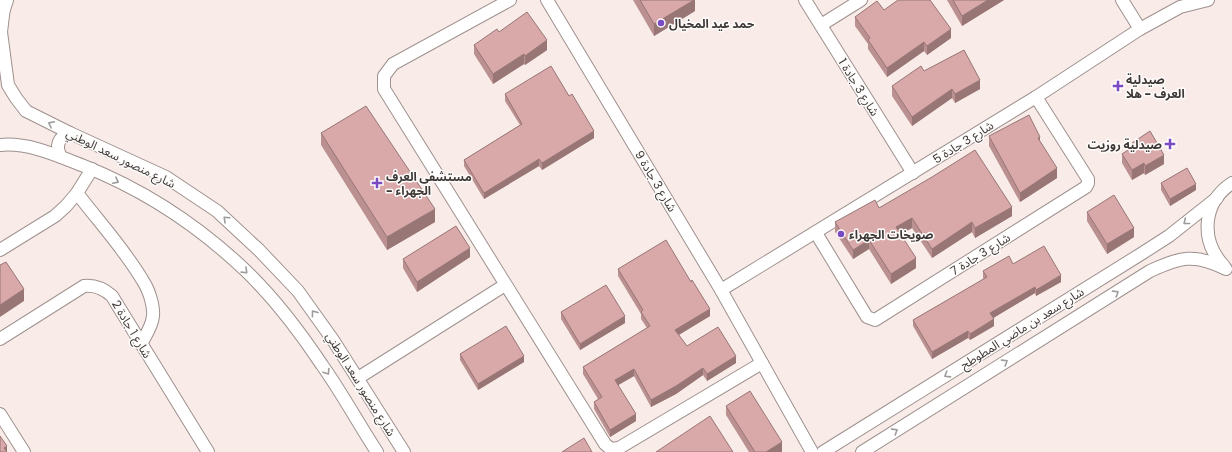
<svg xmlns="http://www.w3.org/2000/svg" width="1232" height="452" viewBox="0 0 1232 452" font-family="Poppins,'Noto Sans Arabic',sans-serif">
<rect width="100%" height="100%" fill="#f9ece8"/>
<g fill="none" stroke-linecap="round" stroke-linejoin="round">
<g stroke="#9e918e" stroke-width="14">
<g id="minor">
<polyline points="510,0 393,64 384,76 384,89 605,444 611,449 619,448 762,363"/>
<polyline points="547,0 721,290 812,452"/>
<polyline points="805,0 913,173"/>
<polyline points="1122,0 1140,29"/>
<polyline points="4,7 1,32 8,85 16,98 26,111 70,133 166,177 217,211 259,250 298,291 333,340 404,452"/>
<polyline points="821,25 861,0"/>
<path d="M0 145C28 142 58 156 84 166 144 190 200 227 246 271 275 299 300 332 322 365 342 393 358 423 377 452"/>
<path d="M61 157C55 146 58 137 70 133"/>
<path d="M77 193C99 222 125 250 143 281 149 290 154 306 153 316 152 327 145 336 141 344"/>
<polyline points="816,233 867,317 875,320 1086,187 1088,183 1088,179 1036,97"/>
<polyline points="0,250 55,216 66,206 77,193 92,169"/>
<path d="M1224 266C1200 241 1202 203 1232 183"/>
<polyline points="721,290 1036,97 1140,29 1180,7 1208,0"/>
<path d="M0 339 84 286C95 285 103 288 112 296L208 452"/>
<polyline points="358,378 505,285"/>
<polyline points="0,414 24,452"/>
<polyline points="823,452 1141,254 1169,236 1217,198"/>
<path d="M862 452 1150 271C1180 257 1195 253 1226 269"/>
</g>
</g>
<g stroke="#9e918e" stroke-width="18">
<polyline id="major" points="0,15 5,0"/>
</g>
<use href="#minor" stroke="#fff" stroke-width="12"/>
<use href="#major" stroke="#fff" stroke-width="16"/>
</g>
<g fill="#bb9091">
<polygon points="633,0 695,0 695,11 654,36"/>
<polygon points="947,0 1004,0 962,26"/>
<polygon points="884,10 951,38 927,55 924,51 887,77 868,49 868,44 855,26 855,17"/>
<polygon points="499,32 547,50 525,65 524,64 493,84 474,54 474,45"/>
<polygon points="924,71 980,89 955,103 952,98 912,126 892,96 892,86"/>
<polygon points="505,94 594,138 542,170 539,166 484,199 464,166 464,160 520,125 505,101"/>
<polygon points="321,133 435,222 387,250 321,145"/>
<polygon points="989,136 1040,142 1057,178 1020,202 989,146"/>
<polygon points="1132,143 1164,164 1145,175 1144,173 1132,180 1122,163 1122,154 1132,148"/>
<polygon points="1161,183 1196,190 1170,206 1161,190"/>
<polygon points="879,208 1012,216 975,238 972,232 932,258 912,228 901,234 916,268 891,284 869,249 853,259 835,232 835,222"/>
<polygon points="1087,212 1134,237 1107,254 1087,221"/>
<polygon points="470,257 417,292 403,268 403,259"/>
<polygon points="1013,264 1061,282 1036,296 1035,293 993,318 994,326 970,340 968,338 932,359 913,326 913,320 984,279 983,278 983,271"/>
<polygon points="618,269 710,316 679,335 687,346 736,363 707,381 703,375 676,394 651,407 634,376 618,385 636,421 610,437 594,409 594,402 598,399 583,374 583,367 647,328 641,319 641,314 618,276"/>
<polygon points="561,312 625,323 580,350 561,319"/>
<polygon points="460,354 524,362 478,390 460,360"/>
<polygon points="726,406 782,452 749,452 726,415"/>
</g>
<g fill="#987676">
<polygon points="694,0 695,0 695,11 654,36 654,24"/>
<polygon points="988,0 1004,0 962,26 962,16"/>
<polygon points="951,29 951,38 927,55 927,46"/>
<polygon points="547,40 547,50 525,65 525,56"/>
<polygon points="924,42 924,51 887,77 887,68"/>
<polygon points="524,54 524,64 493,84 493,74"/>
<polygon points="980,80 980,89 955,103 955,94"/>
<polygon points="952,89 952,98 912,126 912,117"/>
<polygon points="594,131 594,138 542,170 542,163"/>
<polygon points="1040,137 1040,146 1038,138"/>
<polygon points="1164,155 1164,164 1145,175 1145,166"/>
<polygon points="539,159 539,166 484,199 484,193"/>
<polygon points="1144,163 1144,173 1132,180 1132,170"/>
<polygon points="1057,168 1057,178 1020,202 1020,193"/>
<polygon points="1196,184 1196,190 1170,206 1170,199"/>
<polygon points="1012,207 1012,216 975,238 975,228"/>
<polygon points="435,209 435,222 387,250 387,237"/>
<polygon points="912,218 912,228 896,237 896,227"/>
<polygon points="972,222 972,232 932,258 932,249"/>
<polygon points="1134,228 1134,237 1107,254 1107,244"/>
<polygon points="869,240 869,249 853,259 853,250"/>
<polygon points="470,248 470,257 417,292 417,282"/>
<polygon points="916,258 916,268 891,284 891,274"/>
<polygon points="1061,275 1061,282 1036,296 1036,290"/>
<polygon points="1035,287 1035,293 990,320 990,313"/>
<polygon points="24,289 24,301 0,317 0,305"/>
<polygon points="710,309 710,316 675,337 675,330"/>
<polygon points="625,316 625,323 580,350 580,344"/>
<polygon points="994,319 994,326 970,340 970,334"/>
<polygon points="968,331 968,338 932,359 932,352"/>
<polygon points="524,356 524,362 478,390 478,384"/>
<polygon points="736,356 736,363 707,381 707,374"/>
<polygon points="703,368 703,375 676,394 651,407 651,400"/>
<polygon points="634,369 634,376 615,387 615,380"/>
<polygon points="636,414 636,421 610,437 610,430"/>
<polygon points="782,442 782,452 766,452"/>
<polygon points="7,446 7,452 4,452 4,448"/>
</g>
<g fill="#d9a8a9" stroke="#987676">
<polygon points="640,0 694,0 654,24"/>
<polygon points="898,0 930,0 951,29 927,46 924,42 887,68 868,40 870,38 855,17 877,1 884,10"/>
<polygon points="953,0 988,0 962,16"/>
<polygon points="527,12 547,40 525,56 524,54 493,74 474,45 497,29 499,32"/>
<polygon points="964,50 980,80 955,94 952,89 912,117 892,86 921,66 924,71"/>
<polygon points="551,66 569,96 572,94 594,131 542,163 539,159 484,193 464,160 522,124 505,94"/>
<polygon points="366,106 435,209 387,237 321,133"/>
<polygon points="1029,115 1040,137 1038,138 1057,168 1020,193 989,136"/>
<polygon points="1150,131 1164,155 1145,166 1144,163 1132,170 1122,154 1134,146 1132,143"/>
<polygon points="975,150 1012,207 975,228 972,222 932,249 912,218 896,227 916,258 891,274 869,240 853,250 835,222 875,200 879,208 932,177"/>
<polygon points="1187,168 1196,184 1170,199 1161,183"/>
<polygon points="1114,195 1134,228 1107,244 1087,212"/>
<polygon points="456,226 470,248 417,282 403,259"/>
<polygon points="666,240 691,282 692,280 710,309 675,330 687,346 718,327 736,356 707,374 703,368 676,386 651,400 634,369 615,380 636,414 610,430 594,402 602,397 583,367 650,326 641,312 643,310 618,269"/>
<polygon points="1044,246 1061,275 1036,290 1035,287 990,313 994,319 970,334 968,331 932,352 913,320 987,277 983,271 1009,256 1013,264"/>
<polygon points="6,262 24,289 0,305 0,265"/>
<polygon points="606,285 625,316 580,344 561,312"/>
<polygon points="506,326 524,356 478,384 460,354"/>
<polygon points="750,391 782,442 766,452 755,452 726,406"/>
<polygon points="710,416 733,452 656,452"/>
<polygon points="0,436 7,446 4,448 7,452 0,452"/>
<polygon points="584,438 592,452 562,452"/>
</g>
<defs><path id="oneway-chevron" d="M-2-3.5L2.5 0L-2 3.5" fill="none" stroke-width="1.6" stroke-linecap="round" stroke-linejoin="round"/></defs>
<g stroke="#9e9c9a">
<use href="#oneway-chevron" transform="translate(51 124) rotate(-153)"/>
<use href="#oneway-chevron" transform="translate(116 181) rotate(27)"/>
<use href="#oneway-chevron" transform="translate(226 219) rotate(-137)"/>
<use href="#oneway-chevron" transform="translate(1186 222) rotate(141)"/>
<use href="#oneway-chevron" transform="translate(245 271) rotate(44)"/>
<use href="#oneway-chevron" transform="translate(1116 293) rotate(-32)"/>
<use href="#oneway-chevron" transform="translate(314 313) rotate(-127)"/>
<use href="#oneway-chevron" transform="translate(1005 362) rotate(-32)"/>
<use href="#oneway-chevron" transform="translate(327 372) rotate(58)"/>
<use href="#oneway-chevron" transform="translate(947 375) rotate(148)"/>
<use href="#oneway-chevron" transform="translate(895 431) rotate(-32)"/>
</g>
<g fill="#794ac2" stroke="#fefcfb" stroke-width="1.5">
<circle cx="661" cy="23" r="4"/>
<path d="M1116 80h4v4h4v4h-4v4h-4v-4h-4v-4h4z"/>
<path d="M1168 138h4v4h4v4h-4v4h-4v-4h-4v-4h4z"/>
<path d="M375 177h4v4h4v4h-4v4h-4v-4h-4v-4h4z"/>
<circle cx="841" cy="234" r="4"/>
</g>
<g text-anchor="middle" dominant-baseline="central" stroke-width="3" stroke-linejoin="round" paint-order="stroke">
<g font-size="12" font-weight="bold" fill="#3d3836" stroke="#fefcfb" text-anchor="start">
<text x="669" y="23">حمد عيد المخيال</text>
<text x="1126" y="79">صيدلية<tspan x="1126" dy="14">العرف - هلا</tspan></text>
<text x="1162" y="144" text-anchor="end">صيدلية روزيت</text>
<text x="386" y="176">مستشفى العرف<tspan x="386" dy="14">- الجهراء</tspan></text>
<text x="849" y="234">صويخات الجهراء</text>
</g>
<g font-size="12" fill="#3d3836" stroke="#fefcfb">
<text transform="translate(859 87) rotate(58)">شارع 3 جادة 1</text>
<text transform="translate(963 142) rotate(-32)">شارع 3 جادة 5</text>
<text transform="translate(121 158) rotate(26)">شارع منصور سعد الوطني</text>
<text transform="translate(656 181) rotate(59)">شارع 3 جادة 9</text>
<text transform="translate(980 254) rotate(-32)">شارع 3 جادة 7</text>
<text transform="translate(1022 328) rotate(-32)">شارع سعد بن ماضي المطوطح</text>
<text transform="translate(132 329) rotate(59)">شارع 1 جادة 2</text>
<text transform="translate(361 384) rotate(58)">شارع منصور سعد الوطني</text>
</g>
</g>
</svg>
